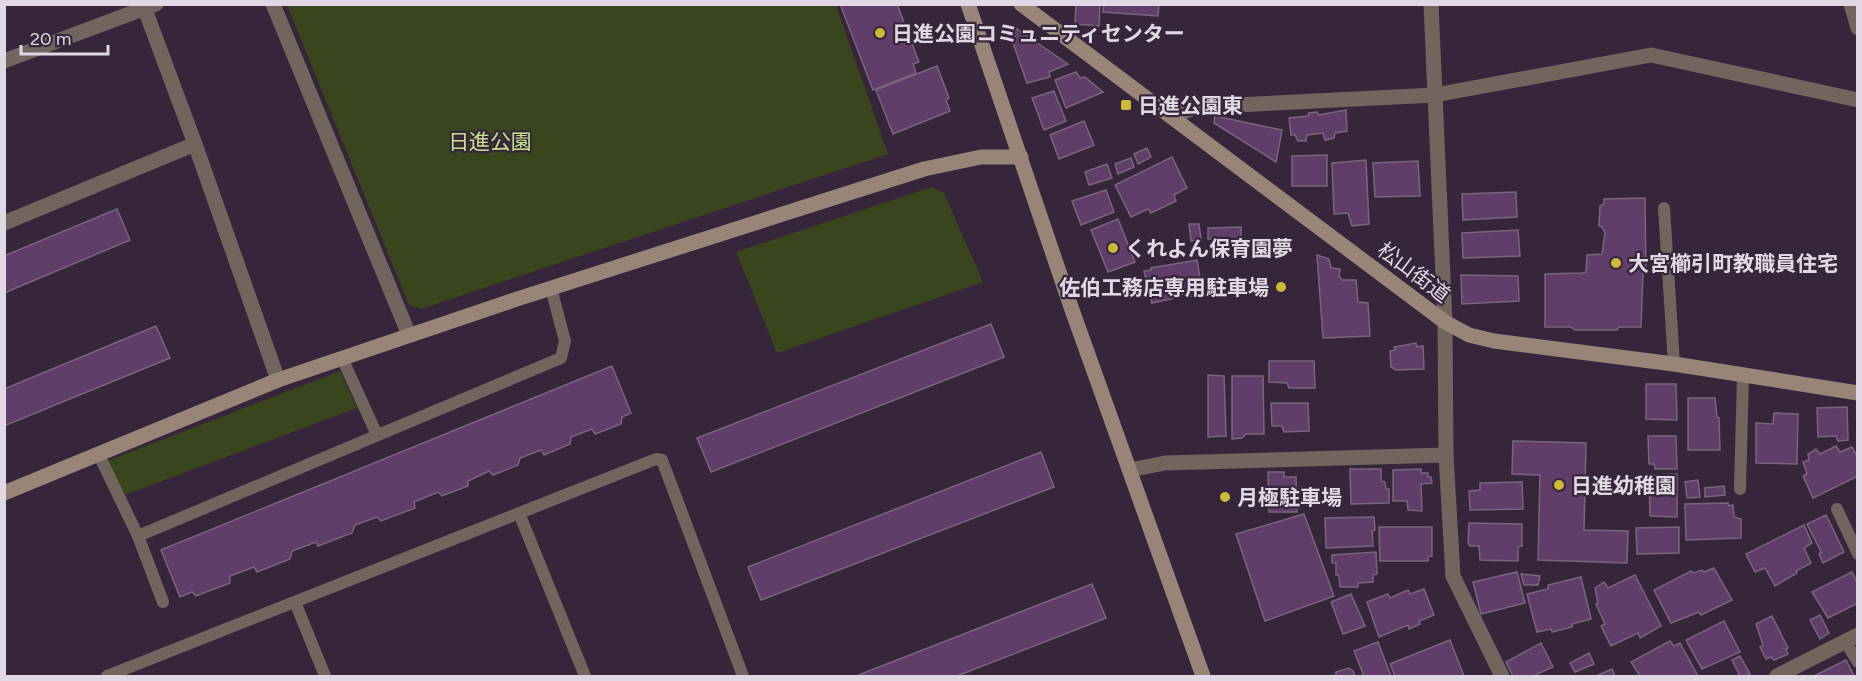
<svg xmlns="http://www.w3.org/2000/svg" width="1862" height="681" viewBox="0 0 1862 681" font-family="Figtree,'Noto Sans JP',sans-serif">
<rect width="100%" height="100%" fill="#37263b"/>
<g fill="#39451d">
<polygon points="287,5 836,5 888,154 421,309 409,305"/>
<polygon points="932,187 944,193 983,282 777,353 736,252"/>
<polygon points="340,371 357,408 122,496 107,461"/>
</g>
<g fill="#613d69" stroke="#79657e" stroke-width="1.5">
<polygon points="840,4 897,4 919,62 913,64 916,73 873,90"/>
<polygon points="1076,4 1100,4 1099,26 1075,24"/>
<polygon points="1104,4 1159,4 1158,16 1103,12"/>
<polygon points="1011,25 1068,64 1049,72 1050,77 1027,83 1007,26"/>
<polygon points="937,66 949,98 946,100 950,111 893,134 876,90"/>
<polygon points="1076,72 1080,78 1085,77 1103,92 1066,108 1055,80"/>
<polygon points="1054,91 1066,121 1044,130 1032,98"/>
<polygon points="1346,110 1347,131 1335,133 1334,138 1325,140 1323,133 1307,135 1306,141 1298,141 1295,135 1291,135 1289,118 1308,116 1309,113 1317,112 1319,115"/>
<polygon points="1215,116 1282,130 1276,162 1214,123"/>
<polygon points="1084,121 1094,145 1059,159 1050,135"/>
<polygon points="1147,148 1151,157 1138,164 1134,154"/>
<polygon points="1327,155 1327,186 1292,186 1292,156"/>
<polygon points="1172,157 1187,188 1174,195 1176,201 1151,213 1148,209 1131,217 1115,185"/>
<polygon points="1131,158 1134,167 1118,174 1115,164"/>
<polygon points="1366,160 1369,224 1352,226 1348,213 1334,214 1332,163"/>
<polygon points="1418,161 1420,196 1375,197 1373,163"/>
<polygon points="1107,164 1112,178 1089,185 1085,172"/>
<polygon points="1106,190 1114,212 1081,225 1072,201"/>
<polygon points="1516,192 1517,217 1463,220 1462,194"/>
<polygon points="1645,198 1646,272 1643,273 1641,327 1619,327 1617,330 1575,330 1571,327 1545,327 1545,274 1582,273 1586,272 1587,255 1602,254 1605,233 1602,227 1599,226 1600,206 1604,204 1604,199"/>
<polygon points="117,209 130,240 4,293 4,256"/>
<polygon points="1118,219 1135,262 1108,272 1091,230"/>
<polygon points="1189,224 1199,224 1201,239 1191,241"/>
<polygon points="1241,227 1241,239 1208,239 1208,228"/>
<polygon points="1518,230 1520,256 1463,258 1462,233"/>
<polygon points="1317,255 1329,259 1331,268 1340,269 1339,276 1342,280 1356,280 1358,302 1368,303 1370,336 1323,338"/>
<polygon points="1197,260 1202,290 1199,292 1200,295 1186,297 1184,294 1176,295 1176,298 1152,303 1144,271 1151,270 1151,268"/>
<polygon points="1461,275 1518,276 1519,301 1462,304"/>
<polygon points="991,324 1004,357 711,472 697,438"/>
<polygon points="156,326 170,358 4,426 4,389"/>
<polygon points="1416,343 1417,347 1423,346 1424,369 1396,370 1391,367 1390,351 1395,350 1394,347"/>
<polygon points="1269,361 1314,361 1315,388 1289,388 1287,383 1269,382"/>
<polygon points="612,366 631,413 622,417 621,424 595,434 592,429 571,437 570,444 544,455 541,450 520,458 518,465 493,475 489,471 468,481 468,486 442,496 438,492 414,502 415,508 381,521 377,517 355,525 352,533 318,546 316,542 292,551 290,559 257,572 254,567 230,576 230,583 196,596 192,592 180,597 161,550"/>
<polygon points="1208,375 1224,376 1226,436 1208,437"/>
<polygon points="1232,376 1263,376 1264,434 1246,434 1242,438 1232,439"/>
<polygon points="1646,384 1676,384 1677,420 1646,419"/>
<polygon points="1688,398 1715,398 1717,417 1719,418 1720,450 1688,450"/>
<polygon points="1271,403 1308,403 1309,431 1284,432 1282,426 1272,426"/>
<polygon points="1847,407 1848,440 1838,441 1836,436 1818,437 1817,408"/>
<polygon points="1774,413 1798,414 1797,464 1756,463 1756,423 1773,424"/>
<polygon points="1648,436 1676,436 1677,469 1655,469 1654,464 1649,464"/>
<polygon points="1513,441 1586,443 1584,530 1628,531 1627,563 1538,560 1540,475 1512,474"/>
<polygon points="1836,446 1840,452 1852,447 1858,458 1858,476 1813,498 1803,476 1807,474 1803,462 1809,460 1808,454 1816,449 1820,454"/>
<polygon points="1041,452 1054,487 761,600 748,567"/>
<polygon points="1350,469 1381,469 1381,481 1385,482 1386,489 1389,489 1389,503 1351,504"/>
<polygon points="1421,469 1421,473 1428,473 1428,477 1431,477 1432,483 1421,484 1422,511 1408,510 1407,501 1393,501 1393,470"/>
<polygon points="1268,472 1284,472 1284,477 1296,477 1297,512 1269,512"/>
<polygon points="1677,474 1677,517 1650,516 1649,475"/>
<polygon points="1698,480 1700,497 1687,498 1685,482"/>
<polygon points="1522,482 1523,509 1470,510 1469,491 1480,490 1480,483"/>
<polygon points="1724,486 1725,495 1705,497 1705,488"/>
<polygon points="1728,503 1729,506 1733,505 1734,517 1741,519 1741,538 1686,540 1685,504"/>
<polygon points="1304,514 1334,596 1265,621 1236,534"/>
<polygon points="1826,515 1844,552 1823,563 1819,554 1821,552 1807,524"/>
<polygon points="1374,517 1375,530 1372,531 1373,546 1326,548 1325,518"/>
<polygon points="1469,523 1522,524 1522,546 1518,547 1518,561 1480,560 1479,546 1470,546 1468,543"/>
<polygon points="1804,525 1812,543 1804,548 1811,563 1796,571 1797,573 1775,586 1765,568 1755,572 1746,554"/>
<polygon points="1379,527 1432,527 1432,556 1428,557 1428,561 1380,561"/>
<polygon points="1679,527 1679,553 1637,554 1636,528"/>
<polygon points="1376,552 1377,574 1373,575 1373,582 1358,583 1358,587 1340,587 1339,575 1336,575 1336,563 1332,563 1332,555"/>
<polygon points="1714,568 1732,600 1701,615 1699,612 1671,623 1654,590 1691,571 1694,573 1702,570 1704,572"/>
<polygon points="1517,572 1525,603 1481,614 1473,582"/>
<polygon points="1852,572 1858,584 1858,603 1828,618 1812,592"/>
<polygon points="1521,574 1540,576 1538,585 1524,585"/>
<polygon points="1635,575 1661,626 1640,638 1638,633 1611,646 1601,626 1605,624 1596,604 1598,603 1595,588 1604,582 1608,588"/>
<polygon points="1581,577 1591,619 1572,624 1572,627 1552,632 1551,629 1537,632 1527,594 1548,589 1548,585"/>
<polygon points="1092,584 1106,618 957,676 856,676"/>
<polygon points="1424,589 1434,615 1419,621 1420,624 1409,629 1408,625 1379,637 1367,602 1388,594 1390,598 1408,590 1410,594"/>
<polygon points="1351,594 1365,626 1343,634 1331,602"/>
<polygon points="1820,615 1829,633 1820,639 1810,620"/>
<polygon points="1772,616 1788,648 1786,650 1788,654 1774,660 1771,657 1766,659 1760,647 1763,645 1756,624"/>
<polygon points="1724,621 1740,652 1702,669 1686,640"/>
<polygon points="1450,640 1464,676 1395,676 1390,664"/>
<polygon points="1670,641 1674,646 1680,643 1698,676 1640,676 1631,662"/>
<polygon points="1378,642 1391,676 1364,676 1354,651"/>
<polygon points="1541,643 1553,667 1533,676 1513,676 1506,662"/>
<polygon points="1589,653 1594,664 1575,672 1570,663"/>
<polygon points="1740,656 1750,674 1744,676 1740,676 1732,660"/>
<polygon points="1846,660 1854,676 1814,676"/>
<polygon points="1349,668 1353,671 1355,676 1331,676 1336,675 1336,672"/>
<polygon points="1612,669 1615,676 1596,676"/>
</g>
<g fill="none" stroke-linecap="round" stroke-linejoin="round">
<g stroke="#72655d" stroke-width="12">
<polyline points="1664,208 1674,364"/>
<polyline points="342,358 377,435"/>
<polyline points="98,453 138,536 163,602"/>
<polyline points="1740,489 1743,375"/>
<polyline points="1837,509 1858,554"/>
<polyline points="519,513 585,676"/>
<polyline points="138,536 561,358 565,341 551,288"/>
<polyline points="295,602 325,676"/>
<polyline points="1845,641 1858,662"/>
<polyline points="107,676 656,459 662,460 743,676"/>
</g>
<g stroke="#72655d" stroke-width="15">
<polyline points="143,4 195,144 278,380"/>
<polyline points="273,4 409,335"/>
<polyline points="1431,4 1445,322 1446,455 1453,576 1502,676"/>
<polyline points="1851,4 1858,28"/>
<polyline points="4,61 156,4"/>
<polyline points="1172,117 1195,107 1435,95 1651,55 1858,100"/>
<polyline points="4,223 195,144"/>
<polyline points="1130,470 1165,463 1446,455"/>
<polyline points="1777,676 1858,635"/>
</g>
<g stroke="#988578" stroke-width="15">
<polyline points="968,4 1071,307 1203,676"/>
<polyline points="1021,4 1445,322 1469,335 1494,341 1674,364 1858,393"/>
<polyline points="4,493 278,380 517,299 924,169 981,157 1021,157"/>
</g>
</g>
<g fill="#cdb938" stroke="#37263b" stroke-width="2">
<circle cx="880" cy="33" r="6"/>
<rect x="1120" y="99" width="12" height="12" rx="3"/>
<circle cx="1113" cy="248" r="6"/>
<circle cx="1616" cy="263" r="6"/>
<circle cx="1281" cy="287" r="6"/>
<circle cx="1559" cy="485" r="6"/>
<circle cx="1225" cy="497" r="6"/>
</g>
<g text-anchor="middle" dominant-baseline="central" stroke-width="4.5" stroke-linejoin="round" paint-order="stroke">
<g font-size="21" font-weight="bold" fill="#e2d7e5" stroke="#37263b" text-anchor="start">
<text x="892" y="33">日進公園コミュニティセンター</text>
<text x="1138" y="105">日進公園東</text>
<text x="1125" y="248">くれよん保育園夢</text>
<text x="1628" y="263">大宮櫛引町教職員住宅</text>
<text x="1269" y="287" text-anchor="end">佐伯工務店専用駐車場</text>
<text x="1571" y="485">日進幼稚園</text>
<text x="1237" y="497">月極駐車場</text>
</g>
<g font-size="21" fill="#c5e28d" stroke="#37263b">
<text x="490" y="141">日進公園</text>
</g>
<g font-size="21" fill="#e2d7e5" stroke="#37263b">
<text transform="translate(1414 272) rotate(37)">松山街道</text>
</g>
</g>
<rect width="1862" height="681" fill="none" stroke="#e2d7e5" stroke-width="12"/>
<path d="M21 45v9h87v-9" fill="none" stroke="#e2d7e5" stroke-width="3"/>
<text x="30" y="45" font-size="18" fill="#e2d7e5" stroke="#37263b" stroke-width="4.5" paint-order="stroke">20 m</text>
</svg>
